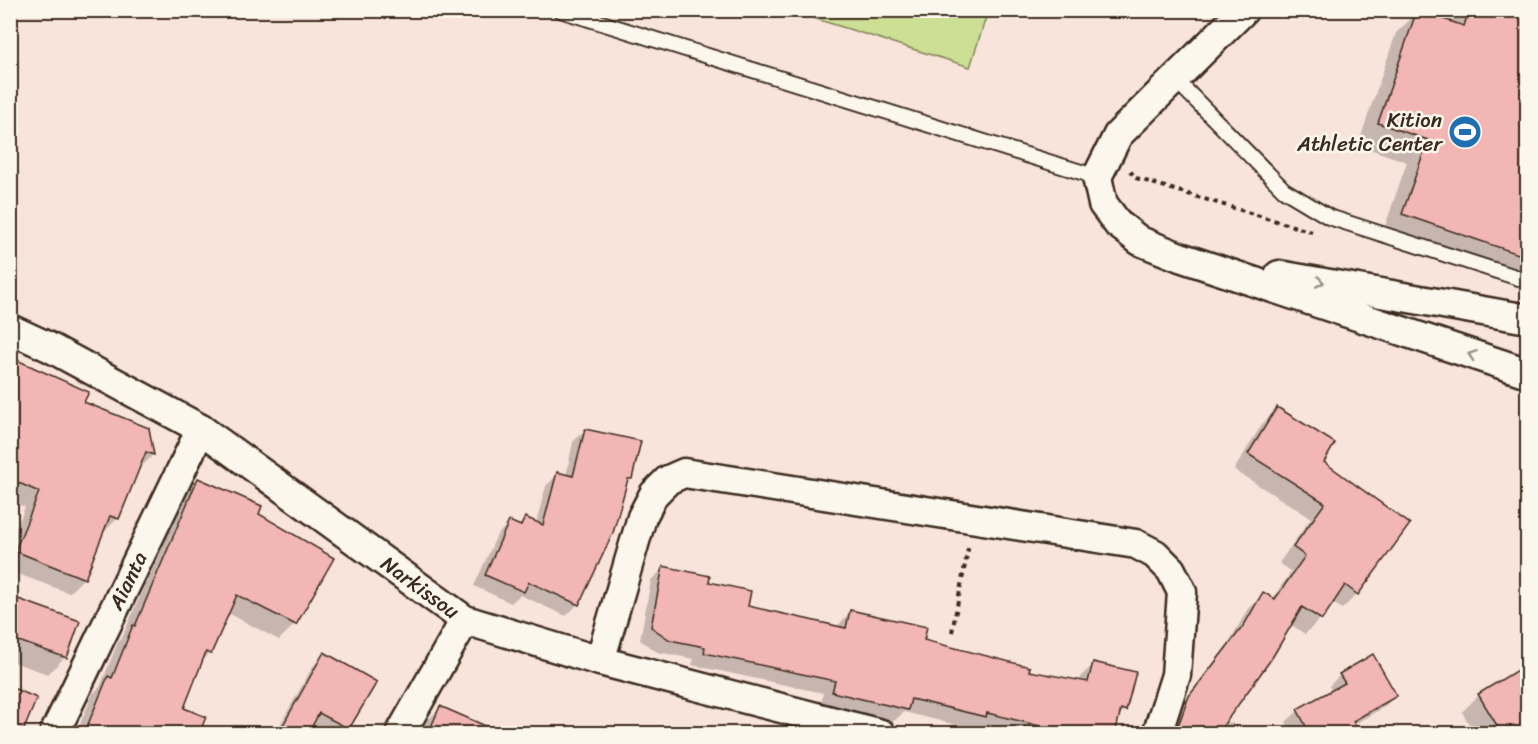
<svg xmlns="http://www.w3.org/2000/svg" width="1538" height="744" viewBox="0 0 1538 744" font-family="Sriracha,sans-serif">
<rect width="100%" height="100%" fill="#f8e4db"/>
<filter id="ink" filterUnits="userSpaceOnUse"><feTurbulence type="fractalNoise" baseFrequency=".0167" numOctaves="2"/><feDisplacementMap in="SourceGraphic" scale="12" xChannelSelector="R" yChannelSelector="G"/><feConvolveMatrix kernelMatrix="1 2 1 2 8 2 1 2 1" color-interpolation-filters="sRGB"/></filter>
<g filter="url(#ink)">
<polygon fill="#ccdf94" stroke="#848459" stroke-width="1.5" points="791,11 988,10 988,11 970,67"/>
<g fill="#0003">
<polygon points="1456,10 1528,10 1528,285 1382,235 1407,162 1358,145 1396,33 1418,12 1451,23"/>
<polygon points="10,358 82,403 147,430 153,455 137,471 118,518 102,534 84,578 69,593 10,571 10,543 25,507 10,501"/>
<polygon points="1277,409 1322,462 1357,594 1342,609 1332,602 1320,619 1305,634 1290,624 1224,721 1233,724 1230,732 1235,734 1167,734 1175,713 1229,642 1248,609 1263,594 1272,599 1291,572 1279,563 1311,518 1234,470 1262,424"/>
<polygon points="585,430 630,479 624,485 612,532 577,605 566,616 520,595 511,603 474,586 497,535 509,523 517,527 526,518 536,523 546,486 558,474 566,476 573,442"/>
<polygon points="198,480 332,559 295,624 279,640 228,613 210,653 201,662 182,709 198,734 76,734 93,693 100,687 118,642 122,638 183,495"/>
<polygon points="664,568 707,583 746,607 837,627 850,612 923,641 1027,672 1080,682 1081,676 1094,664 1125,710 1117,717 1114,734 1010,734 976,725 973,729 904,712 894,721 821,704 823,693 692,665 694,659 657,652 640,640 651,580"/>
<polygon points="10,598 65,657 48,674 10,661"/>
<polygon points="325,654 356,715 347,734 275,734 313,666"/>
<polygon points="1528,665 1528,734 1475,734 1462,712 1479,695"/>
<polygon points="1340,675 1396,695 1384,707 1353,725 1358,734 1293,734 1286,722 1298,711 1332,692 1329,686"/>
<polygon points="441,707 500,734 421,734 426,722"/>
</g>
<g fill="#f2b6b4" stroke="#3b2a1e" stroke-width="1.5">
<polygon points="1417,10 1464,26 1469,10 1527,10 1527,257 1402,214 1428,140 1378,123"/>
<polygon points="10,357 89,392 84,402 149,428 154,455 146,452 119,519 110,516 85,579 15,551 39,492 10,479"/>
<polygon points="1277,407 1335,443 1324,462 1410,524 1358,595 1345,585 1322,620 1302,607 1272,658 1217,734 1175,734 1189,696 1244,625 1263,592 1275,599 1305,556 1293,547 1325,503 1248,454"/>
<polygon points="585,429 641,441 632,479 628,479 613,533 579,605 529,582 524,592 485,575 509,521 521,526 525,517 543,525 557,472 573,476"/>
<polygon points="198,478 262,506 259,514 334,558 296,625 237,595 211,654 206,652 184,708 206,717 199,734 84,734 108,676 112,678 133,625 135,626"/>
<polygon points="663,566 710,576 709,582 751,591 748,606 846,628 850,610 927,627 924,640 1030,667 1029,671 1088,682 1093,662 1136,672 1126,711 1121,709 1115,734 1039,734 1040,726 987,713 986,717 911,699 908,710 832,692 835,681 704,653 705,647 670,640 651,627"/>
<polygon points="10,596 80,621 67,658 10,638"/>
<polygon points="324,652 377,682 349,729 319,713 308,734 278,734"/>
<polygon points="1373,654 1397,696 1353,721 1360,734 1310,734 1297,709 1345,683 1339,674"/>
<polygon points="1527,664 1527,734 1502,734 1478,694"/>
<polygon points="10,687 37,698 22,734 10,734"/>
<polygon points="440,706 504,734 428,734"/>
</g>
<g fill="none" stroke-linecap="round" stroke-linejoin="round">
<g stroke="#3b2a1e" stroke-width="18">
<g id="lane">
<polyline points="560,10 1097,177"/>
<polyline points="1175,79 1284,190 1329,217 1528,281"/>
</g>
</g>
<g stroke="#3b2a1e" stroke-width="33">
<g id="street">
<polyline points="1244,10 1118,135 1097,177 1103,204 1118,224 1140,241 1180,257 1528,373"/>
<polyline points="1279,275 1528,319"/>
<path id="s1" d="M10 329 49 347 201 429 465 620 600 661 881 734"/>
<polyline points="600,661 642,517 654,494 668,480 684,473 1136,544 1155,554 1171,570 1182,592 1176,675 1157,734"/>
<path id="s2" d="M54 734 201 429"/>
<polyline points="400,734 465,620"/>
</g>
</g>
<g stroke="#3b2a1e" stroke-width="4" stroke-dasharray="4.5 4.5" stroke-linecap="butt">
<polyline points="1130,171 1136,178 1312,232"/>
<polyline points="952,632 969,544"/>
</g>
<use href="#lane" stroke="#fbf7ec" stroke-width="14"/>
<use href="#street" stroke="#fbf7ec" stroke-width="28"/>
</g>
<defs><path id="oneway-chevron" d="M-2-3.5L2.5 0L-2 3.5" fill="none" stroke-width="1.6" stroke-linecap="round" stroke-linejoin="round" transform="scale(1.5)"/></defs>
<g stroke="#9b9085">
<use href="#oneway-chevron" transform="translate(1320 282) rotate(10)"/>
<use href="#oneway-chevron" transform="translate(1472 355) rotate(-161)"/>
</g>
</g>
<defs>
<g id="stadium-disc" transform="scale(1.725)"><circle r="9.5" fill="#1f6fb2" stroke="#fbf7ec"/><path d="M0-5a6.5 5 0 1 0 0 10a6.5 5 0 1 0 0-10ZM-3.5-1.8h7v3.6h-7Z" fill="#fff"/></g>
</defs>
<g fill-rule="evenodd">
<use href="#stadium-disc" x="1465" y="132"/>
</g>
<g text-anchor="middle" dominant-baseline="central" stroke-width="5" stroke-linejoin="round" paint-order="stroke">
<g font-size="21" fill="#3b2a1e" stroke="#fbf7ec" text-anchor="end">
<text x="1442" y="120">Kition<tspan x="1442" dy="24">Athletic Center</tspan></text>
</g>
<g font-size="21" fill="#3b2a1e" stroke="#fbf7ec">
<text stroke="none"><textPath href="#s2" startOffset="170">Aianta</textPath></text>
<text stroke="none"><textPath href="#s1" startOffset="486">Narkissou</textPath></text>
</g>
</g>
<rect width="1538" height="744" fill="none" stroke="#fbf7ec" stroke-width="36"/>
<rect x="18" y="18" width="1502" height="708" fill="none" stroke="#3b2a1e" stroke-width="2" filter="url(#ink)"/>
</svg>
